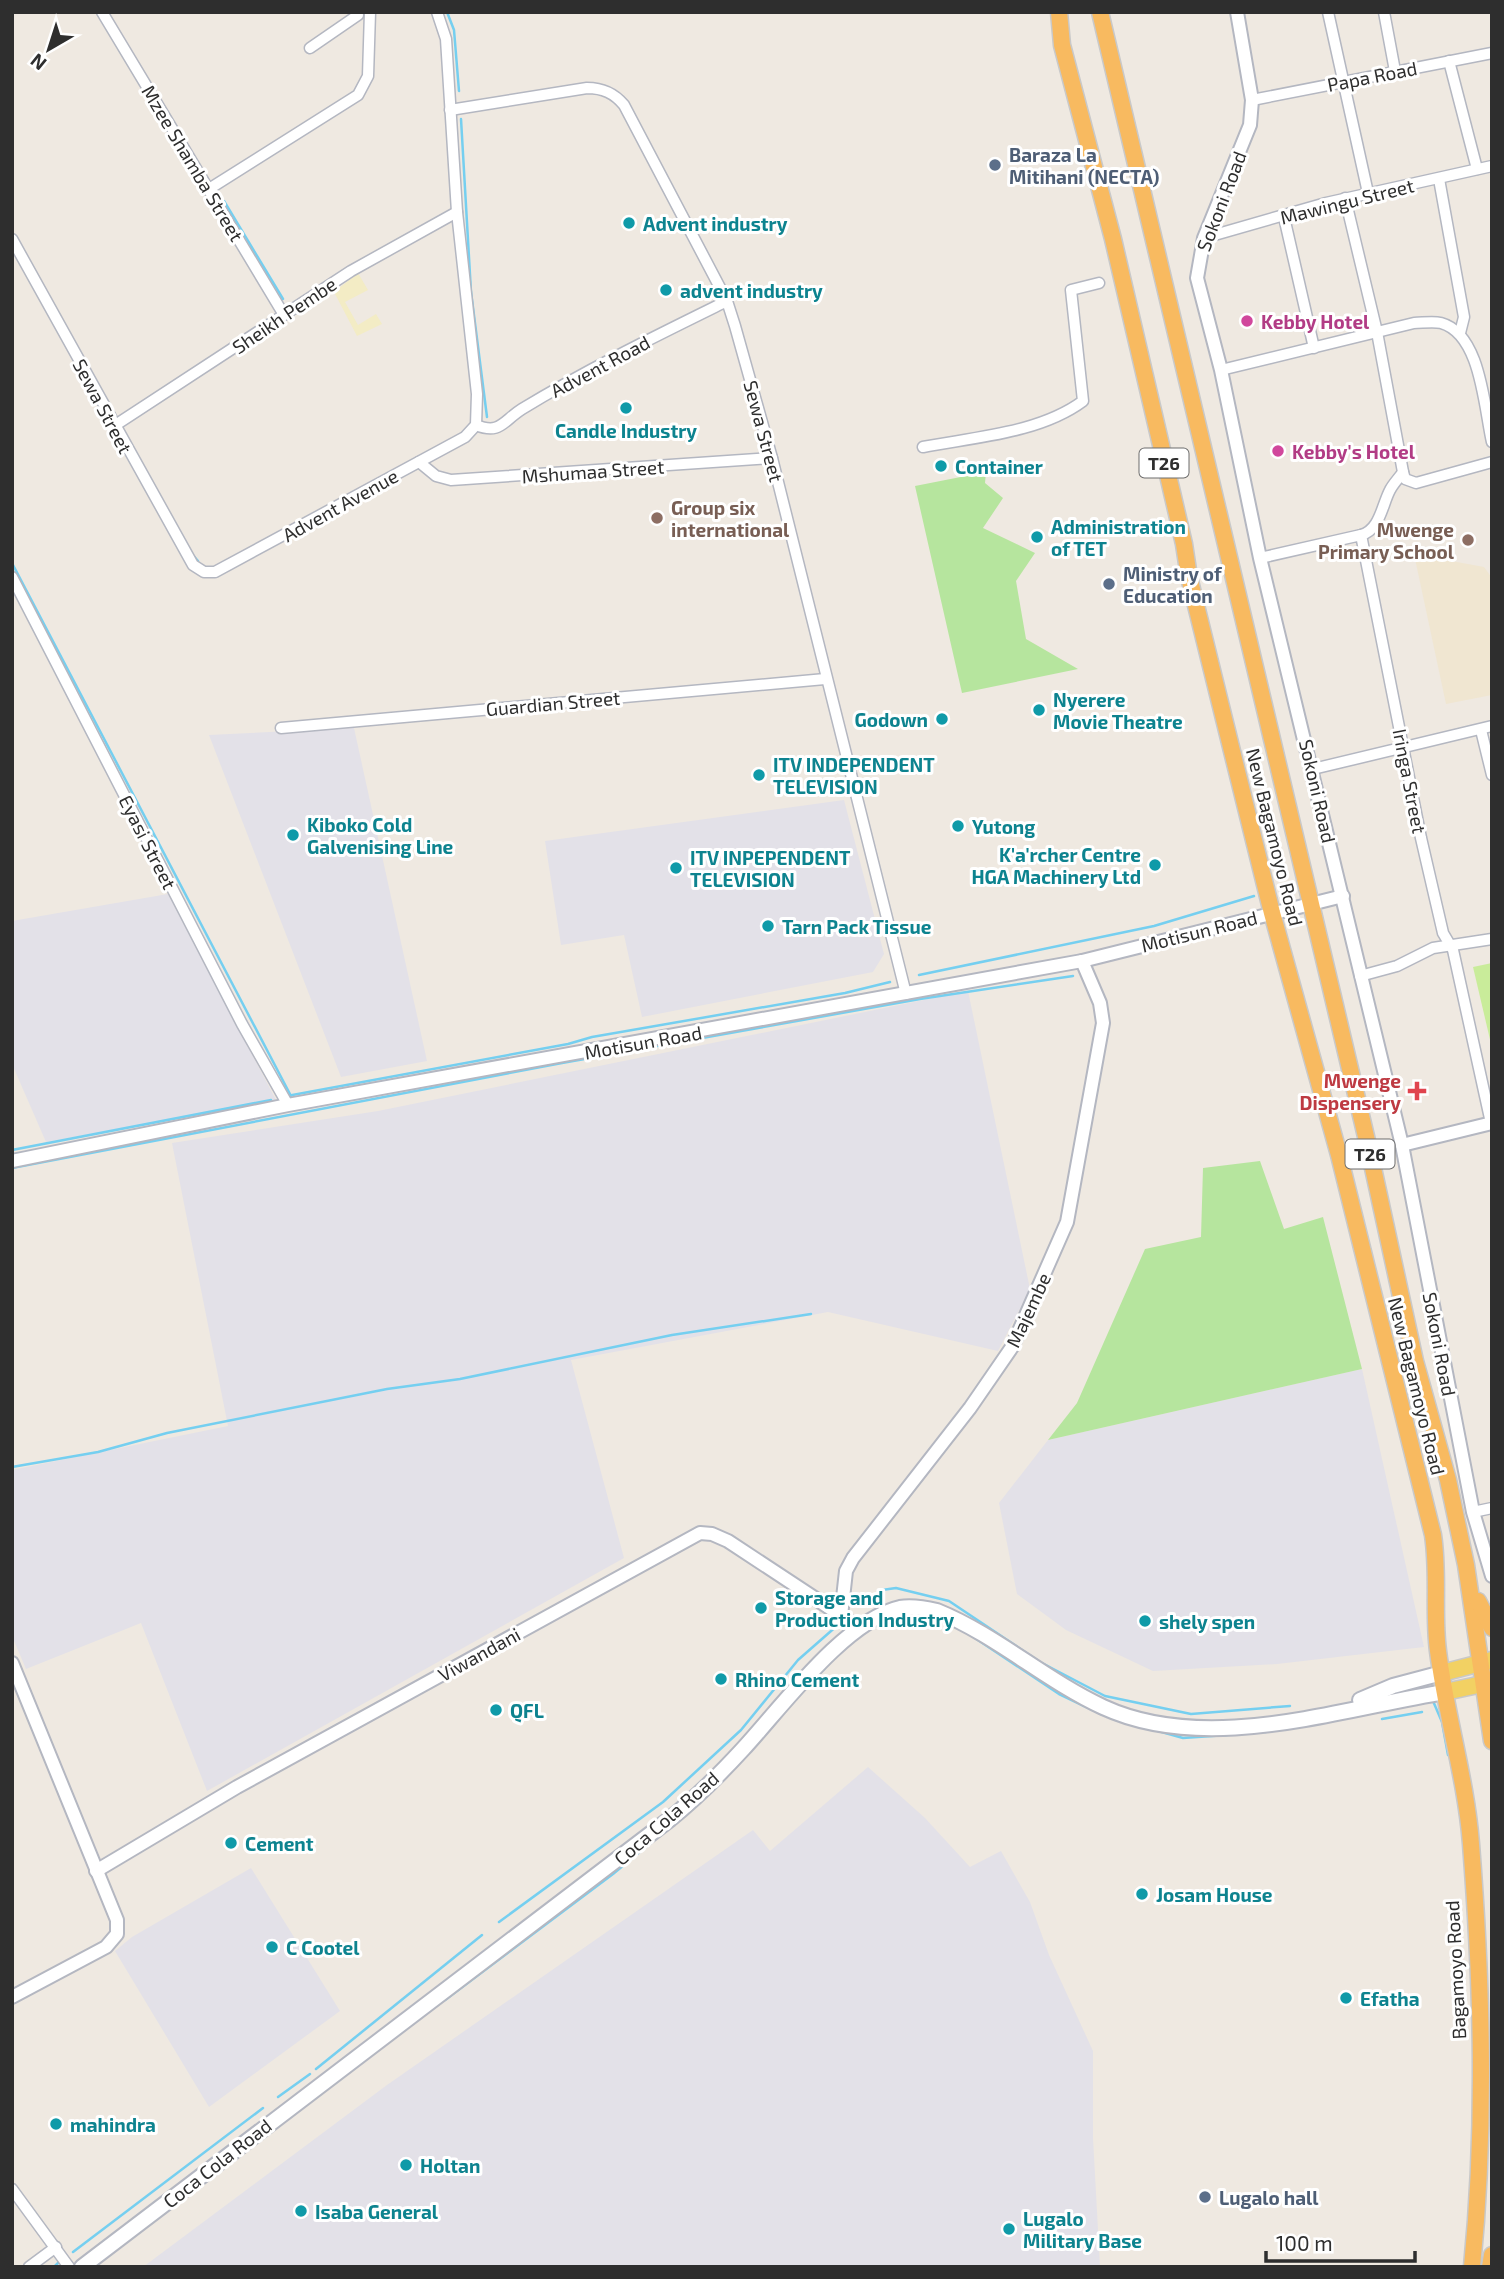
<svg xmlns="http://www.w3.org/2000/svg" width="1504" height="2279" viewBox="0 0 1504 2279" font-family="'Exo 2',sans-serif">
<rect width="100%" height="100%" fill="#efe9e1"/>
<g fill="#e3e1e8">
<polygon points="354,728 427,1061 341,1077 209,735"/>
<polygon points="844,800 884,954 873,972 642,1017 624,935 561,945 545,841"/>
<polygon points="168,894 276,1100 46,1142 12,1064 12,921"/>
<polygon points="968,991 1030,1289 998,1351 828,1312 571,1360 624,1558 207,1791 141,1623 26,1669 12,1636 12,1470 228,1426 172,1143 378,1111"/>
<polygon points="1362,1369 1424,1647 1277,1664 1153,1671 1066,1630 1017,1594 999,1503 1048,1440"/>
<polygon points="868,1767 925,1818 970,1867 1001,1851 1030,1902 1049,1955 1093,2051 1093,2138 1100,2267 143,2267 387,2085 753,1830 770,1851"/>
<polygon points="251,1868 340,2011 209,2107 115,1951 132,1937"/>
</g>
<polygon fill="#f0e6d1" points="1414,554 1484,567 1492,578 1492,695 1446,704"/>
<g fill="#b6e59e">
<polygon points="986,472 985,483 1003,498 983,528 1035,553 1016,581 1026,639 1078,669 962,693 915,486"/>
<polygon points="1260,1161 1284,1229 1323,1217 1362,1369 1048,1440 1077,1403 1145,1249 1201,1237 1203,1168"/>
</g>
<polygon fill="#f3ecc5" points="358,273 368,290 345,302 358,325 376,314 382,324 357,336 334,292"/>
<polygon fill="#c9ec9a" points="1492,963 1492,1048 1473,967"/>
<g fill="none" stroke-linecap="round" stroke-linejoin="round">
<g stroke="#75cff0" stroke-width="2.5">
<polyline points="447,12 454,30 459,91"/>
<polyline points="461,119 471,292 487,417"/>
<polyline points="224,201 283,299"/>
<polyline points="191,553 198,561"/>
<polyline points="12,563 291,1096"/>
<polyline points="919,975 1154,926 1254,896"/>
<polyline points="287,1096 568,1044 592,1037 845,993 890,982"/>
<polyline points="12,1150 271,1100"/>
<polyline points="12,1168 562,1063 920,999 1073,976"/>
<polyline points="12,1467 98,1452 167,1433 387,1389 460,1379 672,1335 811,1314"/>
<polyline points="859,1605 882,1590 896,1588 949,1601 1040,1662 1105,1696 1191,1714 1290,1706"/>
<polyline points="875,1626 901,1615"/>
<polyline points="969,1634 1059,1694 1101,1714"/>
<polyline points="813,1680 825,1668"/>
<polyline points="796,1699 805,1689"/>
<polyline points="1433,1701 1442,1722 1448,1755"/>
<polyline points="1382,1719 1422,1712"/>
<polyline points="1151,1729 1183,1738 1227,1735"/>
<polyline points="1265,1732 1310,1725"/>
<polyline points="499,1922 663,1802 741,1730 798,1660 839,1624"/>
<polyline points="445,2000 613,1874 659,1836"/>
<polyline points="316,2069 482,1935"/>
<polyline points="278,2097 310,2074"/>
<polyline points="73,2252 263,2108"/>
<polyline points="54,2267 59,2262"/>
</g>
<g stroke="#b4b7c1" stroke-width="13">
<g id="minor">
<polyline points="102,12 284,315"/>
<polyline points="1328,12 1368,193"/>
<polyline points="1384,12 1395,71"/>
<polyline points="310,48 358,15"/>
<polyline points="1449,61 1477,169"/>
<polyline points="1252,100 1492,53"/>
<path d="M450 110 587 88C603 88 614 93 624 105L727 301 735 326 772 458 906 994"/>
<polyline points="1439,179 1464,317 1460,333"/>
<polyline points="209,189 358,95 368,76 370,12"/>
<path d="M1345 198 1377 332 1403 472C1399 478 1393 484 1390 490 1382 505 1380 530 1361 535"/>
<polyline points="1284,217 1314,348"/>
<polyline points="1204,238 1326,203 1492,166"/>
<polyline points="12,239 193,565 204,572 215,572 465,437 476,425 477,394 457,212 446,39 437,12"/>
<path d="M1221 370 1414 323C1422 323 1433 321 1441 323 1481 334 1484 407 1492 442"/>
<path d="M476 425C500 435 503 421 522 409 588 369 658 335 727 301"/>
<polyline points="114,426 351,271 457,212"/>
<path d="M923 447C975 437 1040 433 1083 401L1071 290 1099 283"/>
<polyline points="419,462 436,476 451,480 772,458"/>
<polyline points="1403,472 1405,479 1416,483 1492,462"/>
<polyline points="1260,558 1361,535 1421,838 1443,933 1453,950 1491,1123"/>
<polyline points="12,577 242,1024 288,1105"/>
<polyline points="281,728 825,679"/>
<polyline points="1481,730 1492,775"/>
<polyline points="1313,769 1492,726"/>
<polyline points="1360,976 1397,966 1433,948 1492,939"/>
<polyline points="1473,1512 1492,1508"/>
<polyline points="12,2189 69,2267"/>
<polyline points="29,2267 56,2247"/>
</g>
</g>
<g stroke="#b4b7c1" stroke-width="16">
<g id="tertiary">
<polyline points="1237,12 1252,100 1250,125 1204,238 1197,278 1221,370 1260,558 1402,1145 1473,1512 1492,1576"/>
<polyline points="1402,1145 1492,1123"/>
<polyline points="12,1161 288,1105 1082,961 1343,896"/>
<polyline points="841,1616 846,1571 853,1558 970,1408 1012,1347 1067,1222 1103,1023 1100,1003 1082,961"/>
<polyline points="12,1663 117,1920 117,1934 106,1947 12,1997"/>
<polyline points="96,1871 237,1787 700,1533 712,1534 728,1541 860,1628"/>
</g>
</g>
<g stroke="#b4b7c1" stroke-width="18">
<g id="secondary">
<polyline points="1360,1700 1393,1686 1442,1673"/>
<path d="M82 2267 670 1819C696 1798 720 1774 743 1749 781 1708 845 1620 900 1608 913 1606 924 1608 937 1611 996 1635 1045 1680 1103 1707 1207 1755 1338 1709 1445 1692"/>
</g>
</g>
<g stroke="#c9c9c9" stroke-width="19">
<g id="primary">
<polyline points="1442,1673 1492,1660"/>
<polyline points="1445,1692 1492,1682"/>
</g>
</g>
<g stroke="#c9c9c9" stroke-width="19">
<g id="trunk">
<path d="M1059 12 1062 45 1113 239 1184 544 1189 577 1272 913 1339 1155 1433 1535C1439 1574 1433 1612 1438 1651 1446 1715 1466 1779 1471 1844 1482 1985 1486 2126 1472 2267"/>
<polyline points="1100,12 1368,1145 1415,1361 1448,1480 1466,1565 1492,1741"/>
<polyline points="1478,1601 1492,1628"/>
<polyline points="1490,2267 1492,2255"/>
</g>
</g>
<use href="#minor" stroke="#fff" stroke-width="10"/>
<use href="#tertiary" stroke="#fff" stroke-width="12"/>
<use href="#secondary" stroke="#fff" stroke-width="14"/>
<use href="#primary" stroke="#f2d163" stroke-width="16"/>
<use href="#trunk" stroke="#f8ba60" stroke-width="16"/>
</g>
<g fill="#5c6f8a" stroke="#fff" stroke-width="2.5">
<circle cx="995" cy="165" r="7"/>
<circle cx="1109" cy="584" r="7"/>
<circle cx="1205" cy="2197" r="7"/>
</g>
<g fill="#0f9aa8" stroke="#fff" stroke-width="2.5">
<circle cx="629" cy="223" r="7"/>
<circle cx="666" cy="290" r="7"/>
<circle cx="626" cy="408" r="7"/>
<circle cx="941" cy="466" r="7"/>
<circle cx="1037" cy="537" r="7"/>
<circle cx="1039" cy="710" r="7"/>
<circle cx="942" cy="719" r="7"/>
<circle cx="759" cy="775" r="7"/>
<circle cx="958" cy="826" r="7"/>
<circle cx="293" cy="835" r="7"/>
<circle cx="1155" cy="865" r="7"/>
<circle cx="676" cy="868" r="7"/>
<circle cx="768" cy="926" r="7"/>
<circle cx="761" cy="1608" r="7"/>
<circle cx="1145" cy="1621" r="7"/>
<circle cx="721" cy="1679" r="7"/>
<circle cx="496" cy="1710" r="7"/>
<circle cx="231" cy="1843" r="7"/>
<circle cx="1142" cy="1894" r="7"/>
<circle cx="272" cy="1947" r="7"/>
<circle cx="1346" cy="1998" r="7"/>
<circle cx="56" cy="2124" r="7"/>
<circle cx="406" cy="2165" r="7"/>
<circle cx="301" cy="2211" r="7"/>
<circle cx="1009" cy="2229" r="7"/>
</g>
<g fill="#d1479c" stroke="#fff" stroke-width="2.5">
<circle cx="1247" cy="321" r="7"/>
<circle cx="1278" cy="451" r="7"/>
</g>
<g fill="#8d6e63" stroke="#fff" stroke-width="2.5">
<circle cx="657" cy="518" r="7"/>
<circle cx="1468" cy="540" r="7"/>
</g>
<path fill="#e0444e" stroke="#fff" stroke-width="2.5" d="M1413.5 1080.5h7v7h7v7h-7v7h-7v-7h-7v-7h7z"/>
<g text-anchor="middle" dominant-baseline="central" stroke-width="6" stroke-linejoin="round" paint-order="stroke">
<g fill="#fff" stroke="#6d6d6d" stroke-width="2">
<rect x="1139.5" y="448.5" width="49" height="29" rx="5"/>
<rect x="1345.5" y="1139.5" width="49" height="29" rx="5"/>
</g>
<g font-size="18" font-weight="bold" fill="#2e2e2e">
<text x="1164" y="463">T26</text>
<text x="1370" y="1154">T26</text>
</g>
<g font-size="19" fill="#2e2e2e" stroke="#fff">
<text transform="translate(1372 76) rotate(-11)">Papa Road</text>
<text transform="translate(193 163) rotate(59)">Mzee Shamba Street</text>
<text transform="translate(1221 201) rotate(-69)">Sokoni Road</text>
<text transform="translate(1347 201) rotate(-14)">Mawingu Street</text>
<text transform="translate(284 315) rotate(-34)">Sheikh Pembe</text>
<text transform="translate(600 366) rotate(-28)">Advent Road</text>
<text transform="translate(103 406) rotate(62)">Sewa Street</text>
<text transform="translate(764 431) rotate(75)">Sewa Street</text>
<text transform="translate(593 471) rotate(-4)">Mshumaa Street</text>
<text transform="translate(340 505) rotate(-29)">Advent Avenue</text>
<text transform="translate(553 703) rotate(-5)">Guardian Street</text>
<text transform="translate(1410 781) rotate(79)">Iringa Street</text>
<text transform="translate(1318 791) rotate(77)">Sokoni Road</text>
<text transform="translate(1275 837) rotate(76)">New Bagamoyo Road</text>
<text transform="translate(148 842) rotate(63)">Eyasi Street</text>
<text transform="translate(1199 931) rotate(-14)">Motisun Road</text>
<text transform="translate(643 1042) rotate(-10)">Motisun Road</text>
<text transform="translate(1028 1310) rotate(-65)">Majembe</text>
<text transform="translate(1440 1344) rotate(79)">Sokoni Road</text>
<text transform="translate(1417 1386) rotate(76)">New Bagamoyo Road</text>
<text transform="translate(479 1654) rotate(-29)">Viwandani</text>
<text transform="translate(666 1818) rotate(-41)">Coca Cola Road</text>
<text transform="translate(1455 1970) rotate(-93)">Bagamoyo Road</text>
<text transform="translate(217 2163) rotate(-38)">Coca Cola Road</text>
</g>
<g font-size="19" font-weight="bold" fill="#4e5e75" stroke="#fff" text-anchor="start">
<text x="1009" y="154">Baraza La<tspan x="1009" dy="22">Mitihani (NECTA)</tspan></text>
<text x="1123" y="573">Ministry of<tspan x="1123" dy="22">Education</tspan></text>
<text x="1219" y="2197">Lugalo hall</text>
</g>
<g font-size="19" font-weight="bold" fill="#0d838f" stroke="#fff" text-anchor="start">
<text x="643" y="223">Advent industry</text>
<text x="680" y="290">advent industry</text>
<text x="626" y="430" text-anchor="middle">Candle Industry</text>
<text x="955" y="466">Container</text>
<text x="1051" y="526">Administration<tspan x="1051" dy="22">of TET</tspan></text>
<text x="1053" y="699">Nyerere<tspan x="1053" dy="22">Movie Theatre</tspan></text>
<text x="928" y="719" text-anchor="end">Godown</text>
<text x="773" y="764">ITV INDEPENDENT<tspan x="773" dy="22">TELEVISION</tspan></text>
<text x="307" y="824">Kiboko Cold<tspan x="307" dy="22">Galvenising Line</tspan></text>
<text x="972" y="826">Yutong</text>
<text x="1141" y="854" text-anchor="end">K'a'rcher Centre<tspan x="1141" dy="22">HGA Machinery Ltd</tspan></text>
<text x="690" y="857">ITV INPEPENDENT<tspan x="690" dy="22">TELEVISION</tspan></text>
<text x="782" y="926">Tarn Pack Tissue</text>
<text x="775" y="1597">Storage and<tspan x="775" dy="22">Production Industry</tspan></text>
<text x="1159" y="1621">shely spen</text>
<text x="735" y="1679">Rhino Cement</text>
<text x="510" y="1710">QFL</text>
<text x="245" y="1843">Cement</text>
<text x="1156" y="1894">Josam House</text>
<text x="286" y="1947">C Cootel</text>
<text x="1360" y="1998">Efatha</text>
<text x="70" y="2124">mahindra</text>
<text x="420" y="2165">Holtan</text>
<text x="315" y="2211">Isaba General</text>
<text x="1023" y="2218">Lugalo<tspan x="1023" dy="22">Military Base</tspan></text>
</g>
<g font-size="19" font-weight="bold" fill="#b23c85" stroke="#fff" text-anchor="start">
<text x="1261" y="321">Kebby Hotel</text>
<text x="1292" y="451">Kebby's Hotel</text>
</g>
<g font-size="19" font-weight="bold" fill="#785e54" stroke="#fff" text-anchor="start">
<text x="671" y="507">Group six<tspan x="671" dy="22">international</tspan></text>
<text x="1454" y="529" text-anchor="end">Mwenge<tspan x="1454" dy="22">Primary School</tspan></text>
</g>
<g font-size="19" font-weight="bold" fill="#be3a42" stroke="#fff" text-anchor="end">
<text x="1401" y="1080">Mwenge<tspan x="1401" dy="22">Dispensery</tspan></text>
</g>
</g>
<rect width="1504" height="2279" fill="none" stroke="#2e2e2e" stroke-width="28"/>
<g transform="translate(49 49) rotate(219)" stroke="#ffffff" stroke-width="5" paint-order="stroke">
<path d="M0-5L12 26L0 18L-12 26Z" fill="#2e2e2e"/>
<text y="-10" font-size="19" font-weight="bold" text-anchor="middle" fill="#2e2e2e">N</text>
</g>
<path d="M1266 2251v10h149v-10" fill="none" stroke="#2e2e2e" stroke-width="3.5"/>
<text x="1276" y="2251" font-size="21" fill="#2e2e2e" stroke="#ffffff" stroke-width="5" paint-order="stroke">100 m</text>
</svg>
